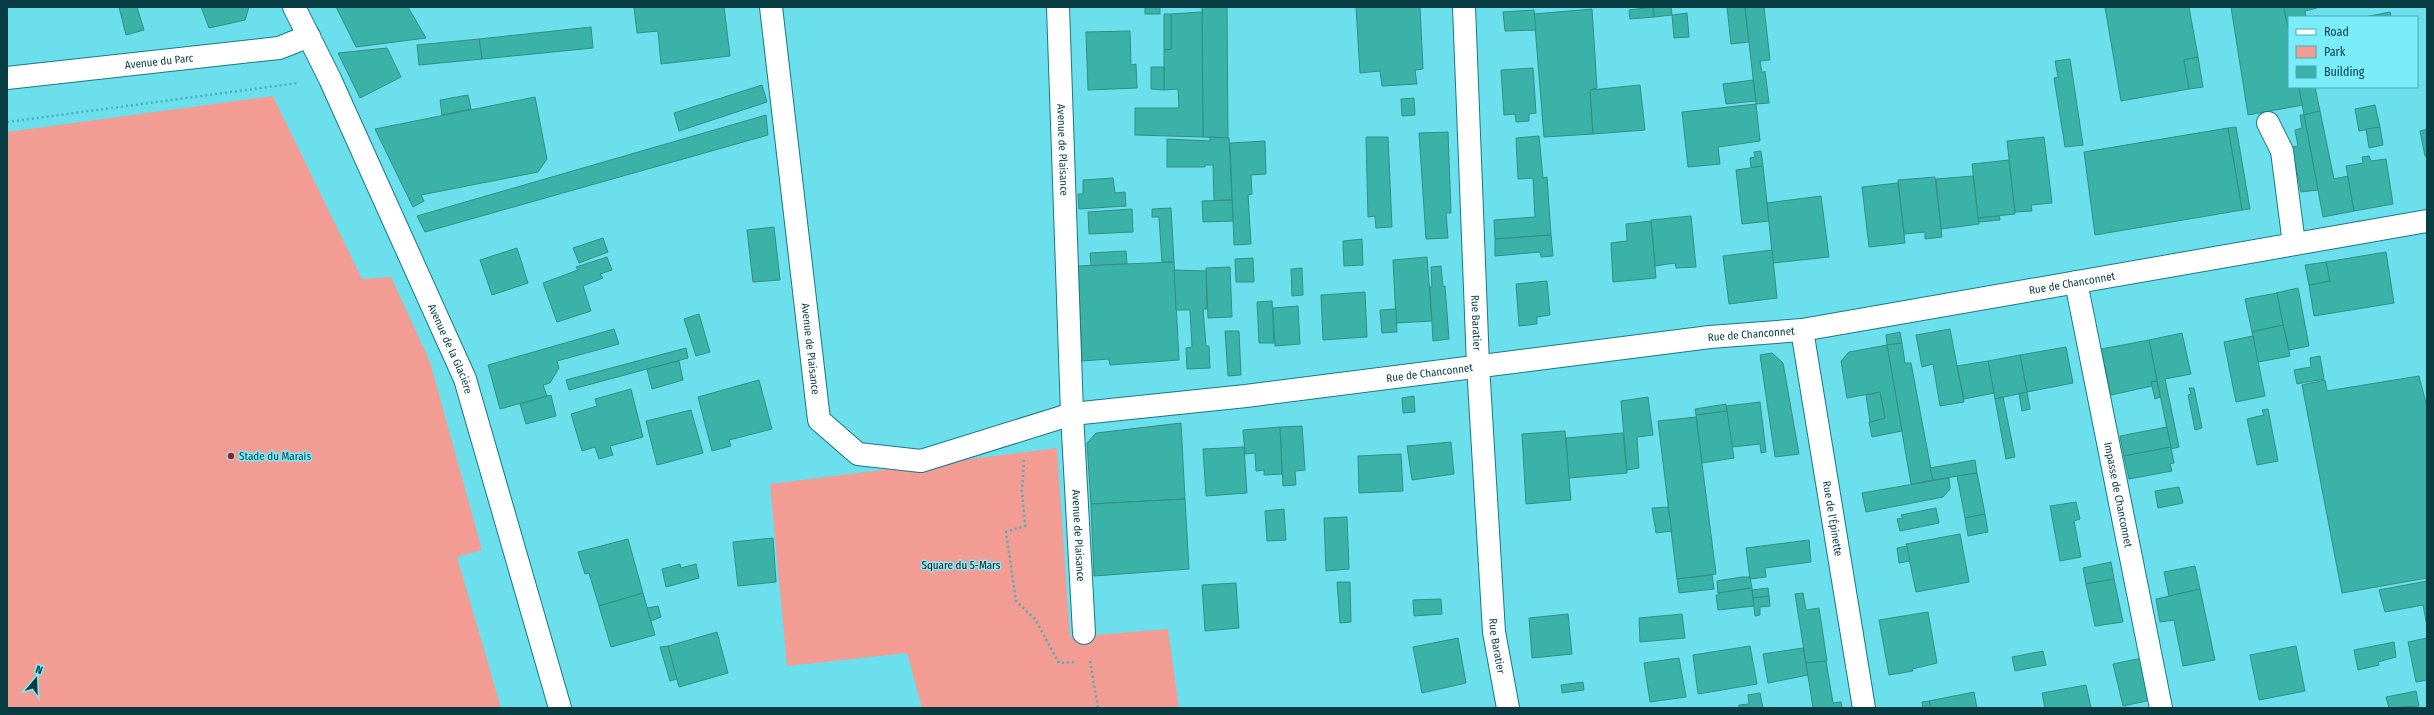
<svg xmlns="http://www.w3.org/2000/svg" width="2434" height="715" viewBox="0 0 2434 715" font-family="'Fira Sans Condensed',sans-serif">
<rect width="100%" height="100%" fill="#6cdfed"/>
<g fill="#f29c93">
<polygon points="273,96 362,279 391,277 430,362 482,550 457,557 501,708 7,708 7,132"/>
<polygon points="1057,448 1070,637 1168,629 1179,708 922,708 907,653 787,666 770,484"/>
</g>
<g fill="#3ab2a7" stroke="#348d84">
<polygon points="119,7 137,7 144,30 126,35"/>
<polygon points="201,7 249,7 245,20 209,28"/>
<polygon points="336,7 408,7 426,38 356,47"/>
<polygon points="634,7 724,7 730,56 661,64 658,31 637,33"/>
<rect x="1145" y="7" width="15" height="7"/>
<polygon points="1202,7 1227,7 1228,138 1203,137"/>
<polygon points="1356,7 1420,7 1423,69 1415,70 1417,84 1382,86 1380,71 1360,73"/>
<polygon points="1653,7 1671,7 1672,15 1654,17"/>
<polygon points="1653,7 1654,17 1630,19 1629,10"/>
<polygon points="1727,7 1745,7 1749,42 1731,44"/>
<polygon points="1745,7 1764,7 1770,60 1760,61 1762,73 1765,71 1769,103 1756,104"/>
<polygon points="2105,7 2189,7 2198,57 2184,60 2189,89 2121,101"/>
<polygon points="2231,7 2284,7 2289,33 2289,87 2299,87 2303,105 2248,115"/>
<polygon points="2284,7 2316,7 2317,8 2305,11 2306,17 2289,17 2289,33"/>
<polygon points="1592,9 1597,88 1590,90 1593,134 1544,137 1534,14"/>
<polygon points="1534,10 1536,30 1505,31 1503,12"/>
<polygon points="1202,12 1203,137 1135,135 1135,108 1179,108 1178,89 1164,90 1164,50 1171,49 1171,14"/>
<polygon points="2390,12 2391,17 2365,17"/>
<polygon points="1687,13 1689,37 1674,38 1672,15"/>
<polygon points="1164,14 1171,14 1171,49 1164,50"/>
<polygon points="591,27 593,48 482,59 479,39"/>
<polygon points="1130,31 1131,65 1136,64 1137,88 1088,90 1086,32"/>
<polygon points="479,39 482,59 419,65 417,45"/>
<polygon points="387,48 401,77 360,98 338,53"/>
<polygon points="2198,57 2203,87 2189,89 2184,60"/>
<polygon points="2070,59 2083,145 2065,147 2054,78 2058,77 2055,61"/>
<polygon points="1151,67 1164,67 1164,90 1151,89"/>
<polygon points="1533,68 1536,113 1529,114 1529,121 1516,122 1515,114 1504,115 1501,70"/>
<polygon points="1753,80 1756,101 1726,104 1723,84"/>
<polygon points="762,85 767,102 679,131 674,113"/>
<polygon points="1640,85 1645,130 1593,134 1590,90"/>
<polygon points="2299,87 2315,87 2320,111 2304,115"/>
<polygon points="468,95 471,109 442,115 440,100"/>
<polygon points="535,97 547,159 538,172 421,195 424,201 413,207 375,129"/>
<polygon points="1414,98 1415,115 1402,116 1401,99"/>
<polygon points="1756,104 1760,141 1718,147 1720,164 1688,167 1682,112"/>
<polygon points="2375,105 2380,127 2359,131 2355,109"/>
<polygon points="2320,111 2334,179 2348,176 2354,211 2323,217 2304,115"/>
<polygon points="766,115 768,135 425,232 417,216"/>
<polygon points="2300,115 2304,115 2318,190 2301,192 2292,147 2298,146 2295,130 2302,128"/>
<polygon points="2236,127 2250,209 2242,210 2228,128"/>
<polygon points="2380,127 2383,145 2369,148 2366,129"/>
<polygon points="2228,128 2242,210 2095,235 2084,152"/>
<polygon points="2427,129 2427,156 2425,156 2420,131"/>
<polygon points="1448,132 1451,213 1446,213 1448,238 1426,239 1419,133"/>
<polygon points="1539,136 1543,178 1547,177 1551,235 1495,239 1494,220 1535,217 1533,178 1518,179 1516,138"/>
<polygon points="1210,137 1229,138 1232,200 1214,201 1213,165 1205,165 1205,167 1167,167 1167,139 1210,141"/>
<polygon points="1366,137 1388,137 1392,227 1376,228 1375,216 1368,217"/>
<polygon points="2044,137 2052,203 2031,205 2032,211 2015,212 2007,141"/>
<polygon points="1265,141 1266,174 1251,175 1252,194 1248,195 1251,244 1234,245 1230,143"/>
<polygon points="1761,151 1763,166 1751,168 1750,158 1755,157 1754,152"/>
<polygon points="2369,156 2371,161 2386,159 2393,204 2354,211 2346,166 2363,163 2362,157"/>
<polygon points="2009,160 2015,214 1978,218 1972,164"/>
<polygon points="1763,166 1769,221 1742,224 1736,170"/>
<polygon points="1973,176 1979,224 1941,229 1936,179"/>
<polygon points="1935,177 1942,237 1925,239 1925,232 1904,234 1898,180"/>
<polygon points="1113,178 1115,193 1125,192 1126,206 1079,209 1078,194 1083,194 1083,180"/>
<polygon points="1898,183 1905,243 1869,247 1862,187"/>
<polygon points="1821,196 1829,257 1773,263 1767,203"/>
<polygon points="1232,200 1233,221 1203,222 1202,201"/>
<polygon points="1171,208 1174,262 1162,262 1159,217 1152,217 1152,209"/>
<polygon points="1132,209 1133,232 1089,234 1088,212"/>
<polygon points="1691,216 1696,267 1676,268 1675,263 1655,266 1651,220"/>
<polygon points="1999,216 2000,220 1979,222 1978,218"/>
<polygon points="1651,221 1656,278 1613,282 1611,243 1627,241 1626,224"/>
<polygon points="774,227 780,280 753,282 747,230"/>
<polygon points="1551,235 1553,256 1541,257 1540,252 1495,256 1495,239"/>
<polygon points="603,238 608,252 579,263 573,248"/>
<polygon points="1362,239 1363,265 1344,266 1343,241"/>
<polygon points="517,248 528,283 492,295 480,260"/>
<polygon points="1772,250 1777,298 1729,304 1723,256"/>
<polygon points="1126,251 1127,264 1091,266 1090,253"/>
<polygon points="2386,252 2394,303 2314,316 2309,285 2330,281 2326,262"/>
<polygon points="607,257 612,270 600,274 603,278 583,286 591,311 557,322 543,283 578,270 576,267"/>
<polygon points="1427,257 1432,321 1396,323 1393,260"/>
<polygon points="1253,258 1254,282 1236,282 1235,259"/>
<polygon points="1174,262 1179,360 1110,365 1109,359 1082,361 1078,266"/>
<polygon points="2326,262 2330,281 2309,285 2305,265"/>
<polygon points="1441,266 1443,287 1445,286 1449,339 1433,341 1430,287 1432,287 1431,267"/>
<polygon points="1230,267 1232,317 1208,318 1206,268"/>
<polygon points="1302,268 1303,295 1292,296 1291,269"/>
<polygon points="1174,270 1206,271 1207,309 1203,309 1206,346 1209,346 1210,368 1187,369 1186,348 1192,347 1190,310 1176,310"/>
<polygon points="1547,281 1550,315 1537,317 1537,324 1519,326 1516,284"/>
<polygon points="2298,288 2309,346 2289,350 2276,293"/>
<polygon points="1365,292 1367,337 1323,340 1321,295"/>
<polygon points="2277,293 2283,325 2252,332 2245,299"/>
<polygon points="1272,301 1274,343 1259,343 1257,302"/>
<polygon points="1298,306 1300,344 1275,346 1273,308"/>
<polygon points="1396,309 1397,332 1382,333 1380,310"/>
<polygon points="699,314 710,352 696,356 684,319"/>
<polygon points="2283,325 2290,356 2258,362 2252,332"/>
<polygon points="614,329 619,344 557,361 559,368 550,383 543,385 547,396 500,409 488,365"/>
<polygon points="1950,329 1964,402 1940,406 1933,364 1922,367 1916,335"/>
<polygon points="1225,331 1239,331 1241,375 1228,376"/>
<polygon points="1900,332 1902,343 1887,345 1886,335"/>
<polygon points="2182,333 2191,374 2165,379 2179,447 2171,449 2149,340"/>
<polygon points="2253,336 2265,396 2236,402 2224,342"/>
<polygon points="2149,340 2157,381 2151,382 2152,386 2111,395 2101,349"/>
<polygon points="1902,343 1905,363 1911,363 1933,480 1911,484 1887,345"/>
<polygon points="1887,345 1902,431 1872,437 1869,422 1885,418 1880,392 1847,398 1841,361 1849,352"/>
<polygon points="2066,347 2073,383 2027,392 2020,355"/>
<polygon points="686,348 688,358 569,390 566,380"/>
<polygon points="1772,353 1783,363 1799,454 1775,457 1760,355"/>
<polygon points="2020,355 2027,392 1995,399 1988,361"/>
<polygon points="2320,356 2324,379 2297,384 2294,370 2311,367 2310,358"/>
<polygon points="679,361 683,380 652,389 647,369"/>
<polygon points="1988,361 1994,393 1964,399 1957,366"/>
<polygon points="2419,376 2427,407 2427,578 2342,593 2302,385 2325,380 2327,391"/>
<polygon points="759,380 772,429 729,440 731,446 712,451 698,397"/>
<polygon points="2157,381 2160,397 2155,399 2151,382"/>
<polygon points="2189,388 2194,388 2202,428 2195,430 2188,395 2191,394"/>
<polygon points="631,389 643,437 610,446 613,455 599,459 595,447 582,451 571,414 597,406 595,399"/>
<polygon points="1880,392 1885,418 1870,422 1866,395"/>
<polygon points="2027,392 2030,409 2022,411 2019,394"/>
<polygon points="551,395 556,416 526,424 520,404"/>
<polygon points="1414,396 1415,412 1403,413 1402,398"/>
<polygon points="1648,397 1653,435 1637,437 1639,468 1627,470 1621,401"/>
<polygon points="2003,397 2015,457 2006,459 1995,399"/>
<polygon points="1760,402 1766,452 1761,453 1760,444 1732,447 1726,406"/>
<polygon points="1726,404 1727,411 1696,415 1695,409"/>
<polygon points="2268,409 2278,461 2257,465 2247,419 2264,415 2262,410"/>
<polygon points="691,410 703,453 657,465 646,421"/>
<polygon points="1727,411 1734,458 1702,463 1696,415"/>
<polygon points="1696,417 1716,574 1677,579 1658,421"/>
<polygon points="1181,423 1185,499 1091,504 1087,443 1096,433"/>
<polygon points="1302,426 1305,470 1295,471 1296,485 1283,486 1280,427"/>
<polygon points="1280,427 1282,474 1264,475 1264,470 1256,471 1255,453 1245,454 1243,430"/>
<polygon points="2167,427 2171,447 2124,456 2120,436"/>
<polygon points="1565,431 1571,500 1526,504 1522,434"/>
<polygon points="1623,433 1627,473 1569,478 1566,438"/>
<polygon points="1451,442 1454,474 1412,480 1407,446"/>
<polygon points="1244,447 1247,493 1206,496 1203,449"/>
<polygon points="2171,447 2174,463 2170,464 2172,471 2129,479 2124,456"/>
<polygon points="1401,454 1403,491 1359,493 1358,456"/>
<polygon points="1975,460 1977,473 1933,480 1930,468"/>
<polygon points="1977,473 1985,514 1965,518 1957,476"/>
<polygon points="1949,478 1950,489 1943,497 1866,512 1862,493"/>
<polygon points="2179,487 2183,503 2158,508 2155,491"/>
<polygon points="1185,499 1189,569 1094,576 1091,504"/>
<polygon points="2076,502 2080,519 2074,521 2081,557 2060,561 2050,506"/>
<polygon points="1668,507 1672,531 1656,533 1652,508"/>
<polygon points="1936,508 1939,523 1900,531 1897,519 1903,518 1901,515"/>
<polygon points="1284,509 1286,540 1267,541 1265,511"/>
<polygon points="1985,514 1988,532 1968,536 1965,518"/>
<polygon points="1347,517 1349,569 1326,571 1324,518"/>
<polygon points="1960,534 1969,582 1916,592 1906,544"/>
<polygon points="773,538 776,582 738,586 733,542"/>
<polygon points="628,539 643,593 599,606 589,573 585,574 578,552"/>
<polygon points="1809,540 1811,562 1765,568 1766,577 1750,579 1746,548"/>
<polygon points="1907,546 1910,561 1899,563 1897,548"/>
<polygon points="2111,562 2114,579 2086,584 2083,568"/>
<polygon points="680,564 681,568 696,564 699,578 666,587 662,569"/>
<polygon points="2195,566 2200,589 2169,596 2164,572"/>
<polygon points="1712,575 1714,589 1679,593 1677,579"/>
<polygon points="1742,577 1750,577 1752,588 1718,593 1717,581"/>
<polygon points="2114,579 2123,622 2095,626 2086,584"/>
<polygon points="2427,581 2427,626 2423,605 2385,612 2379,590"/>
<polygon points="1337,582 1350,582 1351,622 1340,623"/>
<polygon points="1236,583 1239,628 1205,631 1202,585"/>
<polygon points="1752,588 1754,606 1718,610 1716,595 1719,595 1718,593"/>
<polygon points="1768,588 1769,596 1753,598 1752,590"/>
<polygon points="2200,589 2215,660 2183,666 2174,620 2160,622 2156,599"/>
<polygon points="643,593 655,635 611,647 599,606"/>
<polygon points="1803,593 1806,610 1819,608 1827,661 1806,663 1795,594"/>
<polygon points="1769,596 1770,606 1760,607 1760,615 1755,616 1753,598"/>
<polygon points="1441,599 1442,614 1414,616 1413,600"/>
<polygon points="658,606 661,617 651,621 647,608"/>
<polygon points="1928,612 1937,663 1912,669 1913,671 1889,675 1879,620"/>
<polygon points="1568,614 1572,654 1532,658 1529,618"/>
<polygon points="1682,614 1685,638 1640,642 1639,618"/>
<polygon points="717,632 728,673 679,687 668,646"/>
<polygon points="1458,638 1466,683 1422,693 1413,647"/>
<polygon points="2427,638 2427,680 2416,682 2408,642"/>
<polygon points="2394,642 2396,657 2378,662 2379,665 2358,670 2354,650"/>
<polygon points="668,646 677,679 670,681 660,647"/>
<polygon points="1750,646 1757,684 1698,694 1693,655"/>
<polygon points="2296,646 2305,691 2259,700 2250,655"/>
<polygon points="1803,648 1808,675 1768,683 1763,654"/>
<polygon points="2043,651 2046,665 2015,671 2012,657"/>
<polygon points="2147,657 2156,699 2123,706 2113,664"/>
<polygon points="1679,658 1686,697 1650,702 1644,663"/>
<polygon points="1826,661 1833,703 1841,702 1842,708 1813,708 1806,663"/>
<polygon points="1583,682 1584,690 1562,693 1561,685"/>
<polygon points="2086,685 2091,708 2045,708 2042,693"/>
<polygon points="2416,691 2419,706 2389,708 2386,697"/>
<polygon points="1974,692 1977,708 1931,708 1929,701"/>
<polygon points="1760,693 1763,708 1739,708 1739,705 1749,704 1748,695"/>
<polygon points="1929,701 1931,708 1923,708 1922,702"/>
</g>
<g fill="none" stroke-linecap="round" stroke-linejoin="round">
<g stroke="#177984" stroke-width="24">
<g id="minor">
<path id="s1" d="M294 7 330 79 465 379 560 708"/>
<path id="s2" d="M771 7 819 420 858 454 921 461 1072 414 1246 396 1710 337 1802 330 2427 221"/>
<path id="s3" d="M1058 7 1072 414 1084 633"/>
<path id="s4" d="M1464 7 1478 365 1494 632 1508 708"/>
<path id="s5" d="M7 78 279 48 309 36"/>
<polyline points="2268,123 2282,151 2294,244"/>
<path id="s6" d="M2076 282 2161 708"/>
<path id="s7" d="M1802 330 1864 708"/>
</g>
</g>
<g stroke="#4cadb8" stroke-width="2.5" stroke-dasharray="2 3" stroke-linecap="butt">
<polyline points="7,122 298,83"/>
<polyline points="1024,460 1022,491 1025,526 1006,532 1016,601 1035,619 1059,663 1075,662"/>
<polyline points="1090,661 1098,708"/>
</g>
<use href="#minor" stroke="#fff" stroke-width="22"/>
</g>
<circle fill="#ac191f" stroke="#7aedfb" stroke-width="1.5" cx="231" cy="456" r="4"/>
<g text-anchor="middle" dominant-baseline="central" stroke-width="3" stroke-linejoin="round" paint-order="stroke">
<g font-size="11" fill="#063c42" stroke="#7aedfb">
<text stroke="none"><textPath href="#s5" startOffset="153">Avenue du Parc</textPath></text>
<text stroke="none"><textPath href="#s3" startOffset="143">Avenue de Plaisance</textPath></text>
<text stroke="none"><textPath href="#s2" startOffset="1698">Rue de Chanconnet</textPath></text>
<text stroke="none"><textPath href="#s4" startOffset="316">Rue Baratier</textPath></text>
<text stroke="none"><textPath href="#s2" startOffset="1373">Rue de Chanconnet</textPath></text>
<text stroke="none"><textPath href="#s1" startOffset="376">Avenue de la Glacière</textPath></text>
<text stroke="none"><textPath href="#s2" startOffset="344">Avenue de Plaisance</textPath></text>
<text stroke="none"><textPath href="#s2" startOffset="1049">Rue de Chanconnet</textPath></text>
<text stroke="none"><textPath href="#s6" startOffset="217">Impasse de Chanconnet</textPath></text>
<text stroke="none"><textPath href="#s7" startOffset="191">Rue de l'Épinette</textPath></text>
<text stroke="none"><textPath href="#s3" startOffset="529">Avenue de Plaisance</textPath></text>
<text stroke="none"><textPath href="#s4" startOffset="640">Rue Baratier</textPath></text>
</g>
<g font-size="11" fill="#063c42" stroke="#7aedfb" text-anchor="start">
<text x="239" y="456">Stade du Marais</text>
</g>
<g font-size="11" fill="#5b0005" stroke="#7aedfb">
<text x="961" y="565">Square du 5-Mars</text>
</g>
</g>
<rect width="2434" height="715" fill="none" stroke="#063c42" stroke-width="16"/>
<rect x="2288" y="16" width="130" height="72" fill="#7aedfb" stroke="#4ca6b1"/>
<rect x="2296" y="29" width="20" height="6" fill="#ffffff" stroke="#4ca6b1"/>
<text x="2324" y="36" font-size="12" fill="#063c42">Road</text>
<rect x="2296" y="46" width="20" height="12" fill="#f29c93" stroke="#4ca6b1"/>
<text x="2324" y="56" font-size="12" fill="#063c42">Park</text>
<rect x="2296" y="66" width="20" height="12" fill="#3ab2a7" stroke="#4ca6b1"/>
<text x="2324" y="76" font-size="12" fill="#063c42">Building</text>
<g transform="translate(36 679) rotate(19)" stroke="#7aedfb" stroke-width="3" paint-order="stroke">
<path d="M0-3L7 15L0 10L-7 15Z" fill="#063c42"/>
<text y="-6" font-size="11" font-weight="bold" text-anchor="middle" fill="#063c42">N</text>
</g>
</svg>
